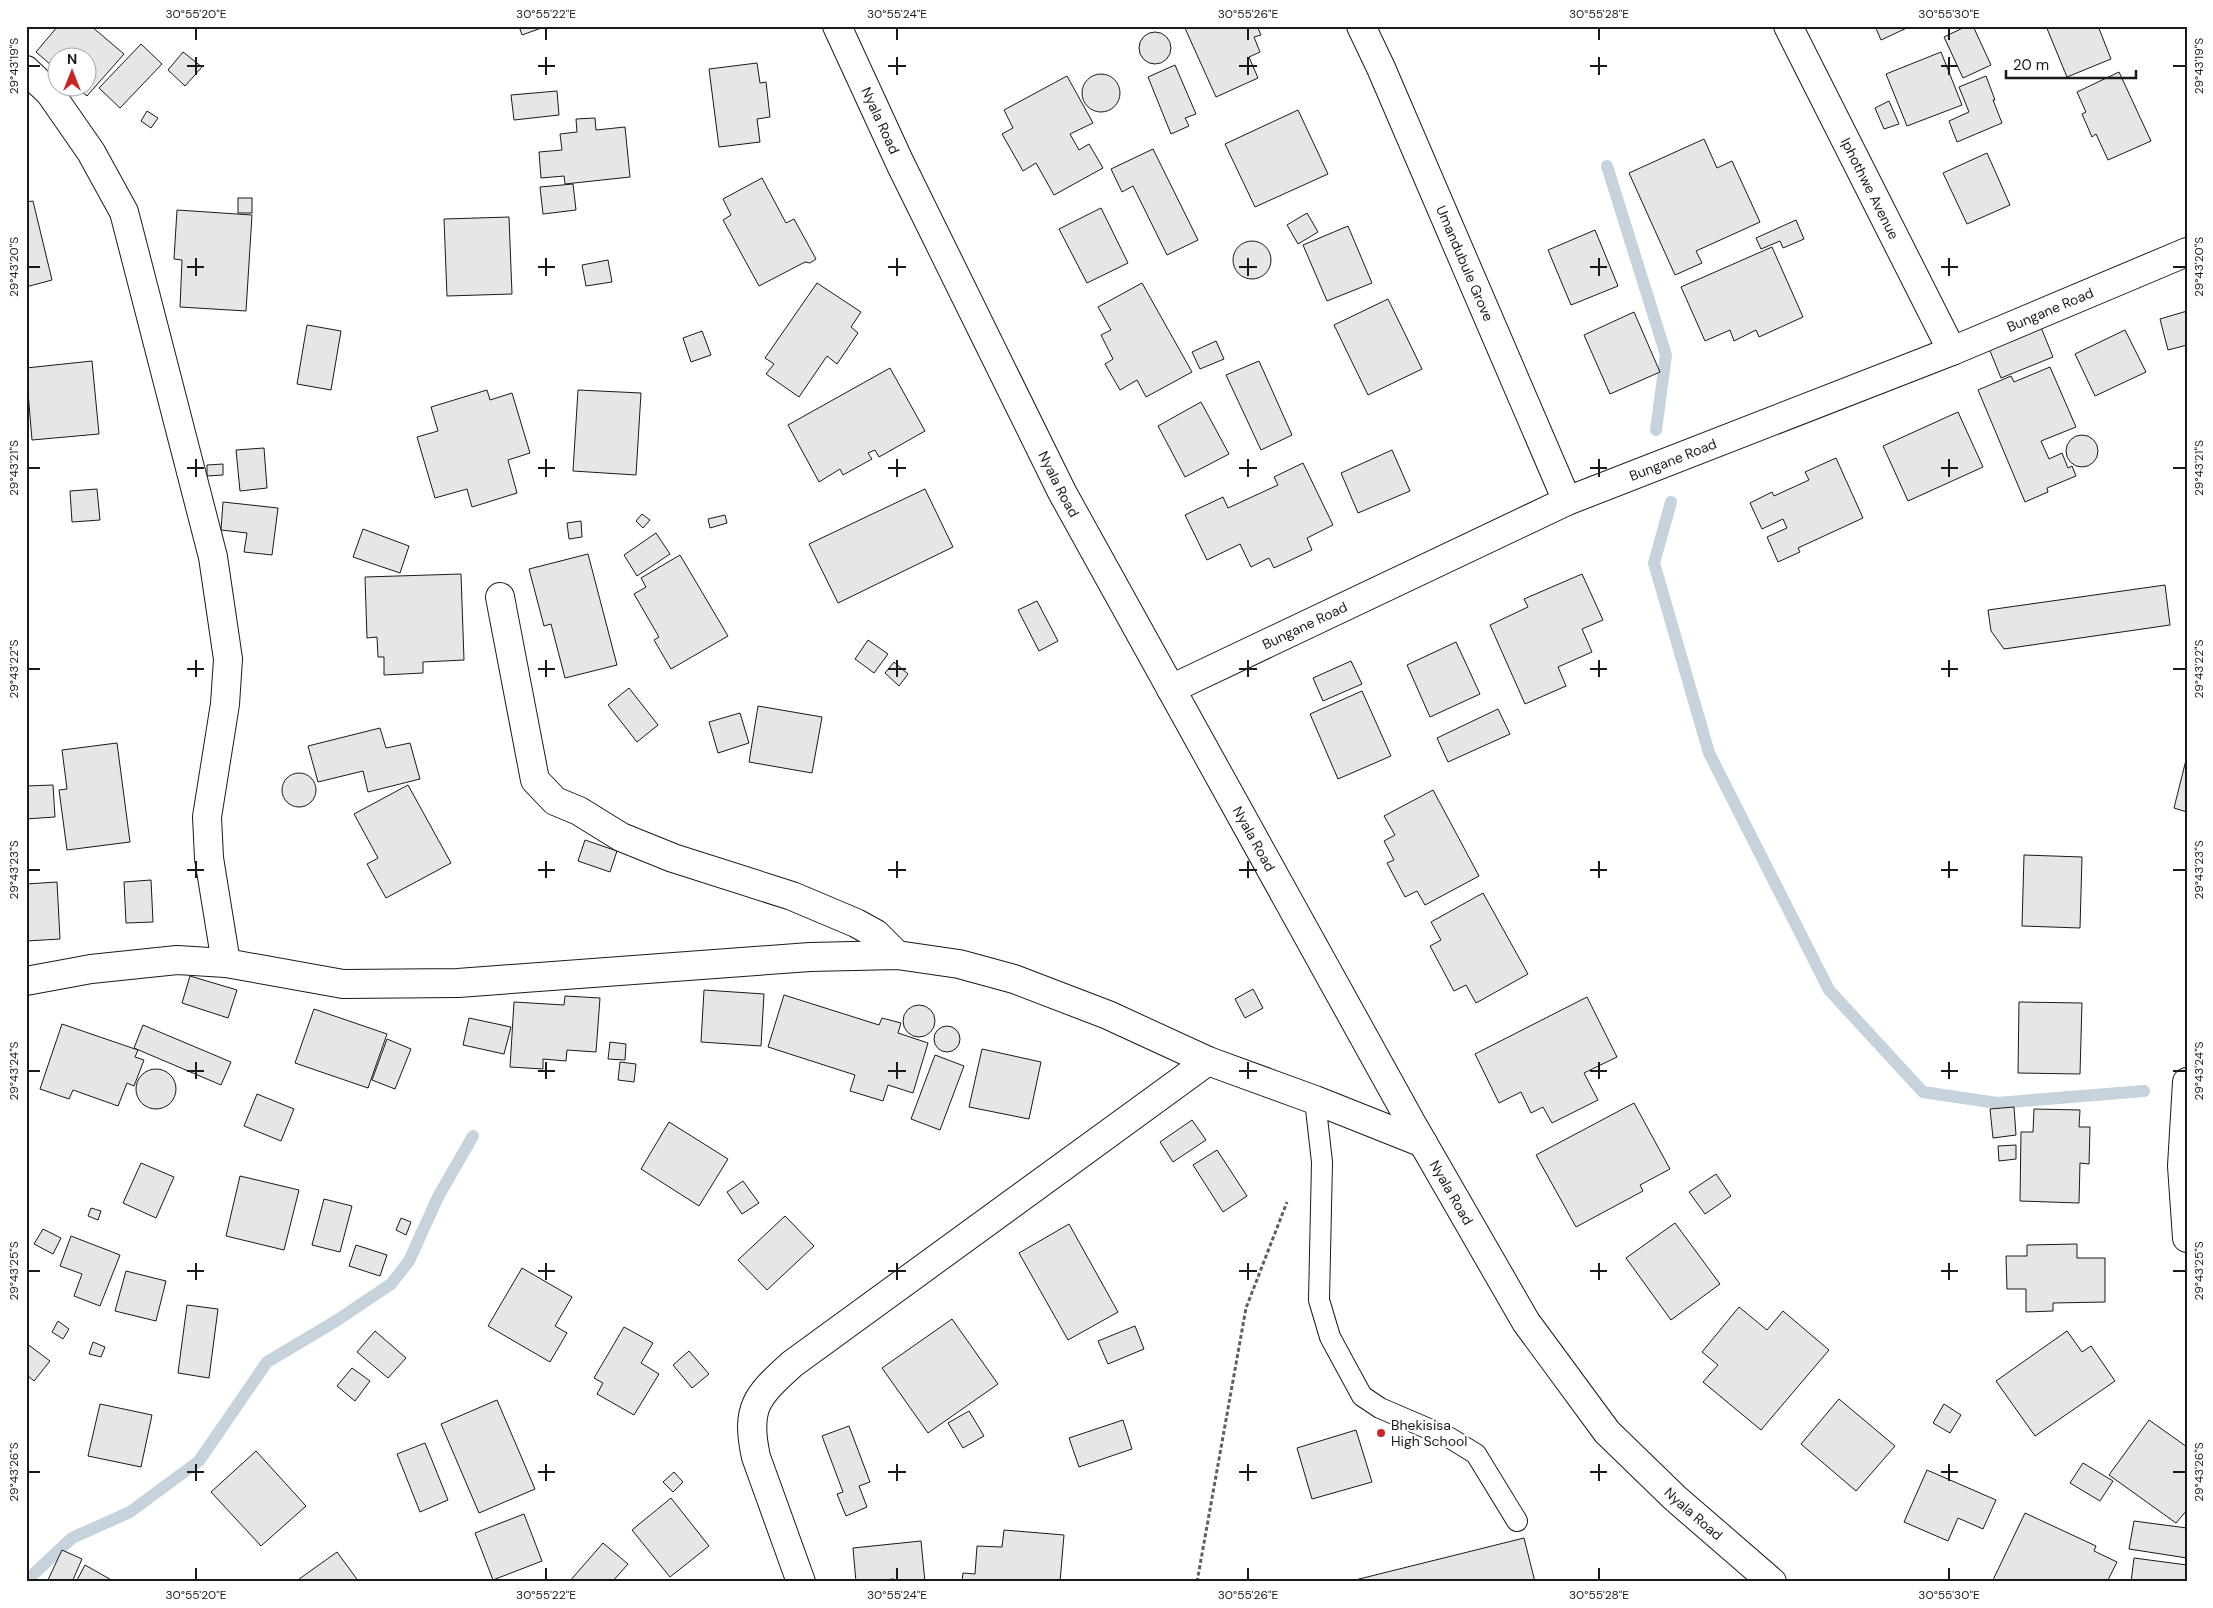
<svg xmlns="http://www.w3.org/2000/svg" width="2213" height="1608" viewBox="0 0 2213 1608" font-family="'DM Sans',sans-serif">
<rect width="100%" height="100%" fill="#fff"/>
<g fill="none" stroke-linecap="round" stroke-linejoin="round">
<g stroke="#c6d2dc" stroke-width="12">
<polyline points="1607,166 1666,355 1656,430"/>
<polyline points="1671,502 1654,563 1709,753 1829,990 1923,1092 1997,1103 2144,1091"/>
<polyline points="26,1581 72,1538 130,1512 199,1461 267,1362 336,1321 391,1284 409,1261 438,1197 473,1136"/>
</g>
</g>
<g fill="#e6e6e6" stroke="#1a1a1a">
<polygon points="58,26 91,26 124,54 87,96 77,88 88,88 88,58 58,58 58,71 36,52"/>
<polygon points="519,26 547,26 522,35"/>
<polygon points="1184,26 1257,26 1261,35 1254,37 1260,52 1249,57 1258,78 1216,97"/>
<polygon points="1875,26 1911,26 1881,40"/>
<polygon points="1967,26 1973,26 1991,65 1963,78 1944,37"/>
<polygon points="2046,26 2098,26 2111,59 2067,77"/>
<circle cx="1155" cy="48" r="16"/>
<polygon points="141,44 162,64 120,108 99,88"/>
<polygon points="183,52 202,67 185,86 168,70"/>
<polygon points="1941,52 1962,105 1907,126 1886,74"/>
<polygon points="757,63 760,83 766,82 770,117 757,119 760,142 719,147 709,69"/>
<polygon points="1175,65 1196,114 1185,118 1189,126 1171,134 1148,77"/>
<polygon points="2119,72 2151,141 2108,160 2096,134 2092,137 2082,114 2086,112 2077,92"/>
<circle cx="1101" cy="93" r="19"/>
<polygon points="1067,76 1093,123 1070,134 1079,150 1089,144 1103,168 1054,195 1036,163 1023,171 1002,134 1013,128 1004,110"/>
<polygon points="1986,76 1995,100 1993,100 2002,123 1957,142 1949,121 1969,112 1959,87"/>
<polygon points="557,91 559,115 514,120 511,95"/>
<polygon points="1889,101 1899,124 1884,129 1875,108"/>
<polygon points="1298,110 1328,174 1255,207 1225,144"/>
<polygon points="147,111 158,118 151,128 141,121"/>
<polygon points="595,118 596,130 625,127 630,177 565,184 564,176 541,178 539,152 562,150 560,134 577,132 576,119"/>
<polygon points="1704,139 1717,168 1732,161 1760,222 1696,251 1702,263 1675,275 1629,173"/>
<polygon points="1153,149 1198,240 1167,255 1133,186 1122,192 1111,169"/>
<polygon points="1987,153 2010,205 1967,224 1943,173"/>
<polygon points="762,178 786,223 794,219 816,259 810,263 805,262 759,286 723,220 731,215 723,199"/>
<polygon points="573,184 576,210 543,214 540,187"/>
<rect x="238" y="198" width="14" height="15"/>
<polygon points="33,201 52,280 26,287 26,202"/>
<polygon points="1101,208 1128,263 1087,283 1059,229"/>
<polygon points="177,210 252,215 246,311 180,307 182,260 174,259"/>
<polygon points="1307,213 1318,232 1298,244 1287,225"/>
<polygon points="509,217 512,294 447,296 444,219"/>
<polygon points="1796,220 1804,239 1783,248 1780,241 1761,249 1756,238"/>
<polygon points="1348,226 1372,283 1327,301 1303,245"/>
<polygon points="1595,230 1618,286 1571,305 1548,250"/>
<circle cx="1252" cy="260" r="19"/>
<polygon points="1772,247 1803,317 1759,337 1756,330 1734,341 1730,330 1705,341 1681,287"/>
<polygon points="608,260 612,282 586,286 582,265"/>
<polygon points="817,283 861,312 851,327 858,333 837,364 827,356 799,397 766,374 774,364 765,358"/>
<polygon points="1142,283 1192,372 1146,397 1137,380 1120,390 1105,364 1113,359 1101,335 1111,330 1098,307"/>
<polygon points="1388,299 1422,369 1368,395 1334,325"/>
<polygon points="2187,311 2187,345 2168,350 2160,319"/>
<polygon points="1634,312 1660,372 1610,394 1584,335"/>
<polygon points="307,325 341,331 331,390 297,384"/>
<polygon points="2040,325 2053,357 2001,378 1988,346"/>
<polygon points="2125,330 2146,372 2095,396 2075,354"/>
<polygon points="702,331 711,355 691,362 683,338"/>
<polygon points="1216,341 1224,359 1200,369 1192,352"/>
<polygon points="92,361 99,434 32,440 26,368"/>
<polygon points="1259,361 1292,435 1261,450 1226,375"/>
<polygon points="2050,367 2076,427 2041,441 2049,459 2062,453 2068,468 2072,466 2076,476 2047,488 2048,492 2025,502 1978,390 2011,376 2014,382"/>
<polygon points="890,368 925,431 879,457 875,450 868,453 872,459 843,475 840,469 819,482 788,425"/>
<polygon points="487,390 490,400 512,393 530,453 508,460 517,493 472,507 467,489 435,498 417,437 438,431 431,407"/>
<polygon points="578,390 641,393 636,475 573,471"/>
<polygon points="1201,402 1229,454 1185,477 1158,426"/>
<polygon points="1958,412 1983,467 1908,501 1883,446"/>
<circle cx="2082" cy="451" r="16"/>
<polygon points="264,448 267,488 240,491 236,450"/>
<polygon points="1392,450 1410,491 1358,513 1341,473"/>
<polygon points="1836,458 1863,518 1798,548 1800,552 1778,562 1767,537 1787,528 1783,519 1762,529 1750,503 1772,492 1774,496 1809,480 1805,472"/>
<polygon points="1303,463 1333,525 1307,538 1312,550 1274,568 1269,558 1251,567 1240,544 1207,560 1185,515 1223,497 1228,508 1278,485 1274,477"/>
<polygon points="223,464 223,475 207,476 207,465"/>
<polygon points="97,489 100,520 72,522 70,491"/>
<polygon points="925,489 953,547 838,603 809,544"/>
<polygon points="223,502 278,508 272,555 244,552 247,533 221,530"/>
<polygon points="642,514 650,520 643,528 636,521"/>
<polygon points="725,515 727,523 710,528 708,519"/>
<polygon points="581,521 582,537 569,539 567,523"/>
<polygon points="363,529 409,546 400,573 353,557"/>
<polygon points="656,533 670,554 637,576 624,555"/>
<polygon points="588,554 617,665 565,678 551,624 544,626 529,569"/>
<polygon points="680,555 728,636 671,669 654,640 659,637 634,594 646,587 641,578"/>
<polygon points="461,574 464,660 423,662 423,673 384,675 384,657 378,657 377,637 367,638 365,577"/>
<polygon points="1582,574 1603,620 1582,629 1592,652 1558,667 1566,686 1525,704 1490,625 1528,607 1524,599"/>
<polygon points="2165,585 2170,625 2004,649 1991,631 1988,610"/>
<polygon points="1037,601 1058,641 1039,651 1018,610"/>
<polygon points="868,640 888,654 874,673 855,659"/>
<polygon points="1456,642 1480,694 1430,717 1407,665"/>
<polygon points="1351,661 1362,684 1323,701 1313,678"/>
<polygon points="894,662 908,674 899,686 885,673"/>
<polygon points="629,688 658,725 637,742 608,705"/>
<polygon points="1362,691 1391,756 1338,779 1310,714"/>
<polygon points="758,706 822,717 812,773 749,762"/>
<polygon points="1498,709 1510,734 1448,762 1437,738"/>
<polygon points="740,713 749,743 718,753 709,722"/>
<polygon points="380,728 386,748 410,743 420,779 368,792 363,771 318,782 308,746"/>
<polygon points="117,743 130,842 67,850 59,790 67,789 62,750"/>
<polygon points="2187,756 2187,812 2174,808"/>
<circle cx="299" cy="790" r="17"/>
<polygon points="53,785 55,817 26,819 26,786"/>
<polygon points="408,785 451,863 386,898 367,864 378,858 354,814"/>
<polygon points="1433,790 1479,876 1425,905 1417,891 1405,897 1387,863 1394,860 1384,841 1395,835 1384,816"/>
<polygon points="585,840 617,851 610,872 578,861"/>
<polygon points="2024,855 2082,857 2080,928 2022,926"/>
<polygon points="151,880 153,922 126,923 124,882"/>
<polygon points="57,882 60,939 26,941 26,884"/>
<polygon points="1483,893 1528,974 1476,1003 1466,985 1454,991 1430,946 1441,940 1431,922"/>
<polygon points="190,976 237,990 228,1018 182,1003"/>
<polygon points="1253,989 1263,1008 1245,1018 1235,999"/>
<polygon points="704,990 764,994 761,1046 701,1042"/>
<polygon points="784,995 879,1025 882,1018 901,1023 898,1033 928,1043 913,1093 888,1085 883,1101 850,1091 855,1075 768,1047"/>
<polygon points="565,996 600,998 596,1052 567,1050 566,1061 543,1059 543,1069 510,1067 514,1002 564,1005"/>
<polygon points="1587,997 1617,1057 1584,1073 1598,1100 1552,1123 1543,1107 1531,1113 1521,1092 1499,1103 1475,1054"/>
<polygon points="2019,1002 2082,1003 2080,1074 2018,1073"/>
<circle cx="919" cy="1021" r="16"/>
<polygon points="314,1009 387,1034 368,1088 295,1063"/>
<polygon points="469,1018 511,1027 504,1054 463,1045"/>
<polygon points="62,1024 138,1050 135,1057 144,1060 134,1086 127,1083 118,1106 73,1090 69,1099 40,1089"/>
<polygon points="143,1025 231,1062 221,1085 134,1048"/>
<circle cx="947" cy="1039" r="13"/>
<polygon points="387,1039 411,1049 395,1089 372,1080"/>
<polygon points="610,1042 626,1044 625,1060 608,1059"/>
<polygon points="982,1049 1041,1062 1029,1119 969,1107"/>
<polygon points="935,1055 964,1066 940,1130 911,1119"/>
<polygon points="620,1062 636,1064 634,1082 618,1080"/>
<circle cx="156" cy="1089" r="20"/>
<polygon points="257,1094 294,1109 281,1141 244,1126"/>
<polygon points="1634,1103 1670,1169 1640,1185 1643,1191 1576,1227 1536,1155"/>
<polygon points="2014,1107 2016,1135 1993,1138 1990,1109"/>
<polygon points="2034,1109 2080,1110 2079,1127 2090,1127 2089,1164 2080,1163 2079,1203 2020,1201 2021,1132 2033,1132"/>
<polygon points="1192,1120 1206,1140 1173,1162 1160,1142"/>
<polygon points="669,1122 728,1159 699,1206 641,1169"/>
<polygon points="2016,1145 2016,1159 1999,1161 1998,1146"/>
<polygon points="1217,1150 1247,1196 1223,1212 1193,1165"/>
<polygon points="141,1163 174,1177 156,1218 123,1203"/>
<polygon points="1716,1174 1731,1196 1705,1214 1689,1192"/>
<polygon points="240,1176 299,1190 284,1250 226,1236"/>
<polygon points="743,1181 759,1203 742,1214 727,1192"/>
<polygon points="324,1199 352,1206 340,1252 312,1245"/>
<polygon points="91,1208 101,1211 98,1220 88,1216"/>
<polygon points="785,1216 814,1246 767,1290 738,1260"/>
<polygon points="401,1218 411,1222 406,1235 396,1230"/>
<polygon points="1675,1223 1720,1284 1671,1320 1626,1258"/>
<polygon points="1069,1224 1118,1312 1068,1340 1019,1253"/>
<polygon points="43,1229 61,1238 53,1254 34,1244"/>
<polygon points="71,1236 120,1255 100,1306 74,1296 82,1274 60,1266"/>
<polygon points="2077,1244 2077,1258 2105,1258 2105,1302 2053,1303 2053,1311 2026,1312 2026,1289 2007,1289 2006,1256 2027,1256 2027,1245"/>
<polygon points="356,1245 387,1255 380,1276 349,1266"/>
<polygon points="522,1268 572,1297 555,1326 567,1333 550,1362 488,1326"/>
<polygon points="126,1271 166,1281 156,1321 115,1311"/>
<polygon points="187,1305 218,1309 209,1378 178,1373"/>
<polygon points="1739,1307 1767,1330 1783,1311 1829,1350 1761,1430 1703,1382 1718,1365 1702,1352"/>
<polygon points="952,1319 998,1384 928,1433 882,1368"/>
<polygon points="58,1321 69,1329 63,1339 52,1332"/>
<polygon points="1135,1326 1144,1349 1108,1364 1098,1341"/>
<polygon points="624,1327 653,1343 641,1363 659,1374 634,1415 597,1394 603,1383 594,1378"/>
<polygon points="375,1331 406,1358 388,1378 357,1352"/>
<polygon points="2067,1331 2082,1352 2091,1346 2115,1381 2035,1436 1996,1381"/>
<polygon points="93,1342 105,1347 101,1357 89,1354"/>
<polygon points="26,1343 50,1361 34,1381 26,1374"/>
<polygon points="689,1351 709,1374 692,1388 673,1365"/>
<polygon points="352,1368 370,1381 355,1401 337,1386"/>
<polygon points="1839,1399 1895,1446 1856,1491 1801,1444"/>
<polygon points="497,1400 535,1489 479,1513 441,1424"/>
<polygon points="100,1404 152,1415 141,1467 88,1456"/>
<polygon points="1944,1404 1961,1415 1950,1433 1933,1423"/>
<polygon points="969,1411 984,1436 963,1448 948,1423"/>
<polygon points="1123,1420 1132,1449 1079,1467 1069,1438"/>
<polygon points="2149,1420 2187,1447 2187,1510 2176,1523 2109,1475"/>
<polygon points="849,1426 870,1482 859,1486 867,1507 846,1516 837,1494 843,1492 822,1436"/>
<polygon points="1356,1430 1372,1482 1312,1499 1297,1448"/>
<polygon points="425,1443 448,1500 420,1512 397,1454"/>
<polygon points="256,1451 306,1506 261,1546 211,1492"/>
<polygon points="2083,1463 2113,1481 2100,1501 2070,1483"/>
<polygon points="1927,1470 1996,1500 1983,1529 1958,1518 1948,1541 1904,1522"/>
<polygon points="674,1472 683,1482 673,1492 663,1482"/>
<polygon points="671,1498 709,1546 670,1577 632,1530"/>
<polygon points="2025,1513 2096,1546 2094,1551 2117,1562 2107,1582 1992,1582"/>
<polygon points="524,1514 542,1561 493,1580 475,1533"/>
<polygon points="2134,1521 2187,1528 2187,1558 2129,1549"/>
<polygon points="1004,1530 1064,1535 1060,1582 962,1582 963,1573 975,1574 977,1546 1002,1547"/>
<polygon points="1524,1538 1535,1582 1347,1582"/>
<polygon points="921,1541 925,1582 894,1582 894,1579 856,1582 853,1548"/>
<polygon points="603,1543 628,1564 612,1582 569,1582"/>
<polygon points="62,1550 82,1559 72,1582 47,1582"/>
<polygon points="337,1552 359,1582 295,1582"/>
<polygon points="2134,1558 2187,1565 2187,1582 2131,1582"/>
<polygon points="85,1565 115,1582 76,1582"/>
</g>
<g fill="none" stroke-linecap="round" stroke-linejoin="round">
<g stroke="#1a1a1a" stroke-width="22">
<polyline id="lane" points="1315,1100 1322,1162 1319,1300 1330,1337 1362,1396 1380,1408 1450,1438 1476,1454 1517,1521"/>
</g>
<g stroke="#1a1a1a" stroke-width="30">
<g id="street">
<path id="s1" d="M1361 26 1381 68 1567 501"/>
<path id="s2" d="M1788 26 1952 351"/>
<polyline points="26,70 50,93 91,152 124,212 213,557 228,659 225,704 207,817 209,858 226,963"/>
<polyline points="500,597 535,780 555,801 579,811 621,837 673,858 792,896 856,923 876,934 897,955"/>
<path id="s3" d="M1171 689 1567 501 1952 351 2187 252"/>
<polyline points="26,981 91,969 177,960 226,963 343,984 458,983 810,957 897,955 959,964 1014,979 1108,1015 1208,1061 1315,1100 1423,1143"/>
<polyline points="2187,1082 2182,1166 2187,1238"/>
<path d="M801 1582 756 1457C745 1407 757 1396 792 1364L1208 1061"/>
</g>
</g>
<g stroke="#1a1a1a" stroke-width="30">
<g id="secondary">
<path id="s4" d="M837 26 900 163 1062 492 1412 1124 1526 1322 1607 1432 1675 1498 1772 1582"/>
</g>
</g>
<polyline stroke="#5f5f5f" stroke-width="3" stroke-dasharray="4 2.5" stroke-linecap="butt" points="1197,1582 1246,1308 1287,1202"/>
<use href="#lane" stroke="#fff" stroke-width="20"/>
<use href="#street" stroke="#fff" stroke-width="28"/>
<use href="#secondary" stroke="#fff" stroke-width="28"/>
</g>
<path fill="none" stroke="#1a1a1a" stroke-width="2" d="M196 28V40M546 28V40M897 28V40M1248 28V40M1599 28V40M1949 28V40M196 57V75M546 57V75M897 57V75M1248 57V75M1599 57V75M1949 57V75M28 66H40M187 66H204M538 66H555M888 66H906M1239 66H1257M1590 66H1607M1941 66H1958M2173 66H2186M196 258V276M546 258V276M897 258V276M1248 258V276M1599 258V276M1949 258V276M28 267H40M187 267H204M538 267H555M888 267H906M1239 267H1257M1590 267H1607M1941 267H1958M2173 267H2186M196 459V477M546 459V477M897 459V477M1248 459V477M1599 459V477M1949 459V477M28 468H40M187 468H204M538 468H555M888 468H906M1239 468H1257M1590 468H1607M1941 468H1958M2173 468H2186M196 660V677M546 660V677M897 660V677M1248 660V677M1599 660V677M1949 660V677M28 669H40M187 669H204M538 669H555M888 669H906M1239 669H1257M1590 669H1607M1941 669H1958M2173 669H2186M196 861V878M546 861V878M897 861V878M1248 861V878M1599 861V878M1949 861V878M28 870H40M187 870H204M538 870H555M888 870H906M1239 870H1257M1590 870H1607M1941 870H1958M2173 870H2186M196 1062V1079M546 1062V1079M897 1062V1079M1248 1062V1079M1599 1062V1079M1949 1062V1079M28 1071H40M187 1071H204M538 1071H555M888 1071H906M1239 1071H1257M1590 1071H1607M1941 1071H1958M2173 1071H2186M196 1263V1280M546 1263V1280M897 1263V1280M1248 1263V1280M1599 1263V1280M1949 1263V1280M28 1271H40M187 1271H204M538 1271H555M888 1271H906M1239 1271H1257M1590 1271H1607M1941 1271H1958M2173 1271H2186M196 1464V1481M546 1464V1481M897 1464V1481M1248 1464V1481M1599 1464V1481M1949 1464V1481M28 1472H40M187 1472H204M538 1472H555M888 1472H906M1239 1472H1257M1590 1472H1607M1941 1472H1958M2173 1472H2186M196 1568V1580M546 1568V1580M897 1568V1580M1248 1568V1580M1599 1568V1580M1949 1568V1580"/>
<circle fill="#c62828" stroke="#fff" stroke-width="2" cx="1381" cy="1433" r="5"/>
<g text-anchor="middle" dominant-baseline="central" stroke-width="4" stroke-linejoin="round" paint-order="stroke">
<g font-size="14" fill="#1a1a1a" stroke="#fff">
<text stroke="none"><textPath href="#s4" startOffset="104">Nyala Road</textPath></text>
<text stroke="none"><textPath href="#s2" startOffset="182">Iphothwe Avenue</textPath></text>
<text stroke="none"><textPath href="#s1" startOffset="259">Umandubule Grove</textPath></text>
<text stroke="none"><textPath href="#s3" startOffset="958">Bungane Road</textPath></text>
<text stroke="none"><textPath href="#s3" startOffset="552">Bungane Road</textPath></text>
<text stroke="none"><textPath href="#s4" startOffset="509">Nyala Road</textPath></text>
<text stroke="none"><textPath href="#s3" startOffset="148">Bungane Road</textPath></text>
<text stroke="none"><textPath href="#s4" startOffset="914">Nyala Road</textPath></text>
<text stroke="none"><textPath href="#s4" startOffset="1319">Nyala Road</textPath></text>
<text stroke="none"><textPath href="#s4" startOffset="1724">Nyala Road</textPath></text>
</g>
<g font-size="14" fill="#1a1a1a" stroke="#fff" text-anchor="start">
<text x="1391" y="1425">Bhekisisa<tspan x="1391" dy="16">High School</tspan></text>
</g>
</g>
<rect width="2213" height="1608" fill="none" stroke="#ffffff" stroke-width="55"/>
<g transform="translate(72 72)"><circle r="24" fill="#ffffff" stroke="#a3a3a3"/>
<path d="M0-4L9 19L0 12L-9 19Z" fill="#c62828"/>
<text y="-8" font-size="14" font-weight="bold" text-anchor="middle" fill="#1a1a1a">N</text>
</g>
<path d="M2006 70v8h130v-8" fill="none" stroke="#1a1a1a" stroke-width="2.5"/>
<text x="2013" y="70" font-size="15" fill="#1a1a1a" stroke="#ffffff" stroke-width="4" paint-order="stroke">20 m</text>
<rect x="28" y="28" width="2158" height="1552" fill="none" stroke="#1a1a1a" stroke-width="2"/>
<g font-size="12" text-anchor="middle" fill="#1a1a1a">
<text x="196" y="18">30°55'20"E</text>
<text x="546" y="18">30°55'22"E</text>
<text x="897" y="18">30°55'24"E</text>
<text x="1248" y="18">30°55'26"E</text>
<text x="1599" y="18">30°55'28"E</text>
<text x="1949" y="18">30°55'30"E</text>
<text transform="translate(14 66) rotate(-90)" y="4">29°43'19"S</text>
<text transform="translate(2199 66) rotate(-90)" y="4">29°43'19"S</text>
<text transform="translate(14 267) rotate(-90)" y="4">29°43'20"S</text>
<text transform="translate(2199 267) rotate(-90)" y="4">29°43'20"S</text>
<text transform="translate(14 468) rotate(-90)" y="4">29°43'21"S</text>
<text transform="translate(2199 468) rotate(-90)" y="4">29°43'21"S</text>
<text transform="translate(14 669) rotate(-90)" y="4">29°43'22"S</text>
<text transform="translate(2199 669) rotate(-90)" y="4">29°43'22"S</text>
<text transform="translate(14 870) rotate(-90)" y="4">29°43'23"S</text>
<text transform="translate(2199 870) rotate(-90)" y="4">29°43'23"S</text>
<text transform="translate(14 1071) rotate(-90)" y="4">29°43'24"S</text>
<text transform="translate(2199 1071) rotate(-90)" y="4">29°43'24"S</text>
<text transform="translate(14 1271) rotate(-90)" y="4">29°43'25"S</text>
<text transform="translate(2199 1271) rotate(-90)" y="4">29°43'25"S</text>
<text transform="translate(14 1472) rotate(-90)" y="4">29°43'26"S</text>
<text transform="translate(2199 1472) rotate(-90)" y="4">29°43'26"S</text>
<text x="196" y="1599">30°55'20"E</text>
<text x="546" y="1599">30°55'22"E</text>
<text x="897" y="1599">30°55'24"E</text>
<text x="1248" y="1599">30°55'26"E</text>
<text x="1599" y="1599">30°55'28"E</text>
<text x="1949" y="1599">30°55'30"E</text>
</g>
</svg>
